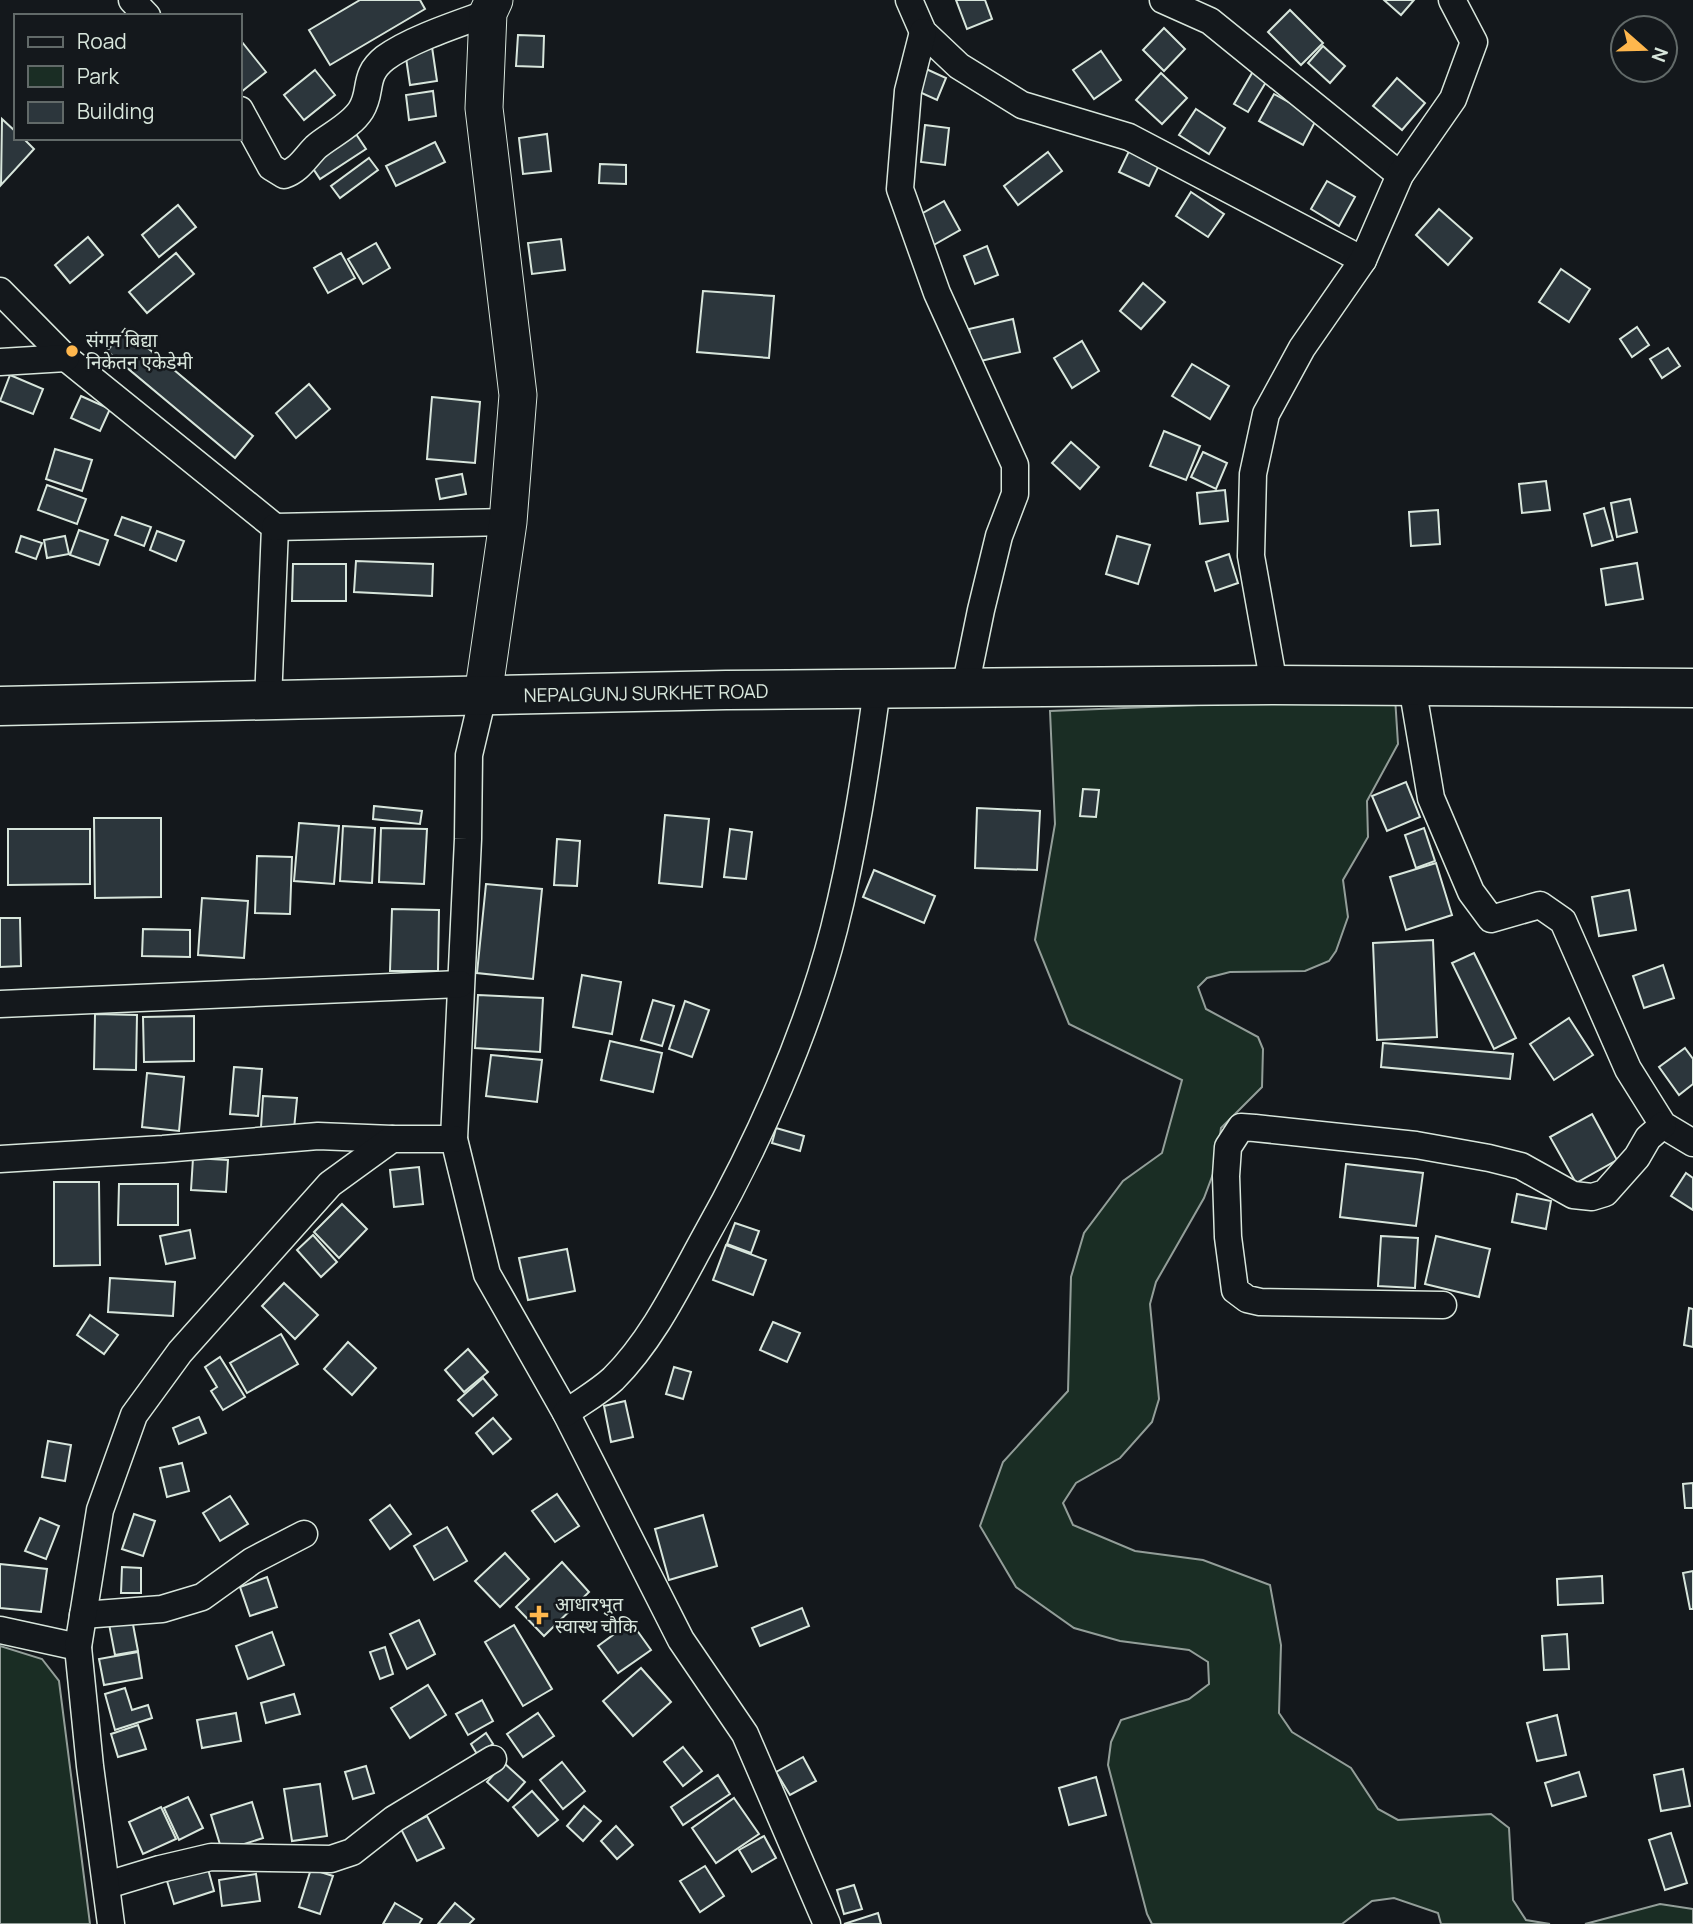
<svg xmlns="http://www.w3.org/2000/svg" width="1693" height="1924" viewBox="0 0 1693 1924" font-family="Manrope,'Noto Sans Devanagari',sans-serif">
<rect width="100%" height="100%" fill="#14181c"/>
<g fill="#1a2d24" stroke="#939e99" stroke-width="2">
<polygon points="1395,697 1398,744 1367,801 1368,837 1343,880 1348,917 1336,951 1329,961 1305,971 1230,972 1207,978 1198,987 1206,1009 1258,1037 1263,1049 1262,1087 1221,1128 1216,1166 1204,1198 1156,1282 1150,1304 1159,1399 1152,1422 1120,1458 1076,1483 1063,1503 1073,1525 1135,1551 1203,1560 1270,1585 1281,1645 1279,1713 1292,1732 1351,1768 1378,1809 1398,1820 1491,1814 1509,1828 1513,1900 1526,1920 1550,1924 1441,1924 1438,1913 1394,1898 1372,1901 1342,1924 1152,1924 1147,1914 1108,1765 1111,1742 1121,1720 1189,1699 1209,1684 1208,1662 1189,1650 1120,1641 1074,1628 1016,1587 980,1526 1003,1462 1068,1391 1071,1277 1084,1233 1123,1181 1162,1153 1182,1080 1069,1024 1035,940 1055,824 1050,711"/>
<polygon points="0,1646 42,1659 59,1681 90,1924 0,1924"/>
<polygon points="1660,1904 1693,1909 1693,1924 1585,1924"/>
</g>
<g fill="#2c363c" stroke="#d8e6dc" stroke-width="2">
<polygon points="360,0 420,0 425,9 330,65 309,30"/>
<polygon points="956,0 985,0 992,19 967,29"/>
<polygon points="1384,0 1414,0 1401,15"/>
<polygon points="1290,10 1323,43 1301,65 1268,32"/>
<polygon points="1164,28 1185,49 1164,71 1143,50"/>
<polygon points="518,35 544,36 543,67 516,66"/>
<polygon points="242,42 266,72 240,93 240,44"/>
<polygon points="1323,46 1345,66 1330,83 1308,63"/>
<polygon points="432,47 437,81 410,85 405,51"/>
<polygon points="1101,51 1121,80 1094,99 1073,70"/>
<polygon points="924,68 946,78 937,100 915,90"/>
<polygon points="1255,68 1269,77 1248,112 1234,104"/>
<polygon points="315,70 335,95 304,120 284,95"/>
<polygon points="1161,73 1187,98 1162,124 1136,100"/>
<polygon points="1397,78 1425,103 1402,130 1373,106"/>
<polygon points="433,91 436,116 409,120 406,95"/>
<polygon points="1274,94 1317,118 1303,145 1259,121"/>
<polygon points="1196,109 1225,128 1209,154 1179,135"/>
<polygon points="2,119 16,132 16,138 23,138 34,149 1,185"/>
<polygon points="925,125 949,128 945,165 921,162"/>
<polygon points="354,131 366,149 320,179 308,161"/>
<polygon points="547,134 551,171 523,174 519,138"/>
<polygon points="435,142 445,162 396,186 386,166"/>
<polygon points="1131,147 1161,161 1149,186 1119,172"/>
<polygon points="1048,152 1062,171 1018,205 1004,186"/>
<polygon points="369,158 378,170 340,198 331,186"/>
<polygon points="600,164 626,165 626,184 599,183"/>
<polygon points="1327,181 1355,197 1339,226 1311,209"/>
<polygon points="1191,192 1224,214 1208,237 1176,216"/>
<polygon points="944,201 960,230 932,246 916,217"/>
<polygon points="178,205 196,227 159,257 142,235"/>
<polygon points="1439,209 1472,238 1448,265 1416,235"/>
<polygon points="88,237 103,255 70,283 55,265"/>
<polygon points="561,239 565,270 532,274 528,243"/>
<polygon points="376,243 390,268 363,284 348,259"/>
<polygon points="987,246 998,275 975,284 964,256"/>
<polygon points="176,253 194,274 147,313 129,292"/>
<polygon points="341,253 355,278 328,293 314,268"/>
<polygon points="1561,269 1590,289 1569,322 1539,302"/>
<polygon points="1143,283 1165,302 1141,329 1120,311"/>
<polygon points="703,291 774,296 769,358 697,352"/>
<polygon points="1013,319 1020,352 976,362 969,329"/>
<polygon points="1637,327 1649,345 1632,357 1620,339"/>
<polygon points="125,329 253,436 235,458 107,351"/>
<polygon points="1082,341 1099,371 1072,388 1054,358"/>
<polygon points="1668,348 1680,366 1662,378 1650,359"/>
<polygon points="1192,364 1229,386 1210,419 1172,396"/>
<polygon points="10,375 43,389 33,414 0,401"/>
<polygon points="309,384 330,409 296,438 276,413"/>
<polygon points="81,396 110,409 100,431 71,418"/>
<polygon points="432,397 480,402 475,463 427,459"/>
<polygon points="1164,431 1200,446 1186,480 1150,466"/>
<polygon points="1071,442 1099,467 1080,489 1052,463"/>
<polygon points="55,449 92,460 82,491 46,479"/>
<polygon points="1203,452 1227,463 1216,489 1191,477"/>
<polygon points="462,474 466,494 440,499 436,479"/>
<polygon points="1546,481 1550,510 1522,513 1519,484"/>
<polygon points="47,485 86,499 77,524 38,510"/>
<polygon points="1225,490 1228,521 1200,524 1197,493"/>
<polygon points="1630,499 1637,532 1617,537 1611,503"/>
<polygon points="1604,508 1613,540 1592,546 1584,514"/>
<polygon points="1438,510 1440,544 1411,546 1409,512"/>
<polygon points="122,517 151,527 144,546 115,535"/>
<polygon points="79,530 108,540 99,565 70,555"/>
<polygon points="157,531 184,541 176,561 150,550"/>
<polygon points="21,536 42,543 36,559 16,552"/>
<polygon points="65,536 69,554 47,558 44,540"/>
<polygon points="1117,536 1150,545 1138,584 1106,574"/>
<polygon points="1229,554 1238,583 1215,591 1206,562"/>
<polygon points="356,561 433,564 432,596 354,592"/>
<polygon points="1637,563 1643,599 1606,605 1601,569"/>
<polygon points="293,564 346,564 346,601 292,601"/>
<polygon points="1406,782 1420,817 1387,831 1372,796"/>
<polygon points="1083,789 1099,790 1096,817 1080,816"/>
<polygon points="374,806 422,811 420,824 373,819"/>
<polygon points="977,808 1040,811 1037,870 975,868"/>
<polygon points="665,815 709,819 702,887 659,883"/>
<polygon points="94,818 161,818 161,897 95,898"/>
<polygon points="299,823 339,826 334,884 294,881"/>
<polygon points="343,826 375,828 372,883 340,881"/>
<polygon points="381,828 427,829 424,884 379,882"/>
<polygon points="1424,828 1435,861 1416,868 1405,835"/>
<polygon points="8,829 90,829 90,884 8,885"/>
<polygon points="730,829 752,832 746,879 724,877"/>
<polygon points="557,839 580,841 577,886 554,885"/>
<polygon points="257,856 292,857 290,914 255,913"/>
<polygon points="1436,863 1452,915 1406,930 1390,877"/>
<polygon points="874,870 935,896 924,923 863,897"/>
<polygon points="486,884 542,889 533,979 477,973"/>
<polygon points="1629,890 1636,930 1599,936 1592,897"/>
<polygon points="202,898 248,901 244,958 198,955"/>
<polygon points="392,909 439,910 438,971 390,971"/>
<polygon points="0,918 20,918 21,966 0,967"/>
<polygon points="143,929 190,930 190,957 142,956"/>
<polygon points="1433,940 1437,1037 1377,1040 1373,943"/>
<polygon points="1474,953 1516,1038 1494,1049 1452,963"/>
<polygon points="1663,965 1674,998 1644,1008 1633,976"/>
<polygon points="582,975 621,982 612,1034 573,1027"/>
<polygon points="478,995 543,998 540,1052 475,1048"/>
<polygon points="653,1000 674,1006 662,1046 641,1040"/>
<polygon points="685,1001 709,1010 692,1057 669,1049"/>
<polygon points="95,1014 137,1015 136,1070 94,1069"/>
<polygon points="194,1016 194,1061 144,1062 143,1017"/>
<polygon points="1569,1018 1593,1055 1554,1080 1530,1044"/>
<polygon points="610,1041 662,1053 653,1092 601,1080"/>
<polygon points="1383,1043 1513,1054 1510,1079 1381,1067"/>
<polygon points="1685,1048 1693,1059 1693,1084 1679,1095 1659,1067"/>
<polygon points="491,1055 542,1060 537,1102 486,1096"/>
<polygon points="234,1067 262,1069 258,1116 230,1114"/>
<polygon points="147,1073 184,1077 179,1131 142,1127"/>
<polygon points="263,1096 297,1098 294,1129 261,1127"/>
<polygon points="1592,1114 1617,1160 1576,1183 1550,1137"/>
<polygon points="776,1128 804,1136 800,1151 772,1143"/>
<polygon points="193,1158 228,1160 226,1192 191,1190"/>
<polygon points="1346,1164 1423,1173 1416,1226 1340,1217"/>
<polygon points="419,1167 423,1204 394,1207 390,1170"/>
<polygon points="1686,1173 1693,1178 1693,1210 1671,1196"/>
<polygon points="54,1182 99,1182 100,1265 54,1266"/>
<polygon points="119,1184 178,1184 178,1225 118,1225"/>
<polygon points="1517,1194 1551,1201 1546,1229 1512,1222"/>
<polygon points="342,1204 367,1229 339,1258 314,1232"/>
<polygon points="735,1223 759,1231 751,1253 727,1244"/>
<polygon points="190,1230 195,1258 166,1264 160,1236"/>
<polygon points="313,1235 337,1262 321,1277 297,1250"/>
<polygon points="1381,1236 1418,1238 1415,1288 1378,1286"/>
<polygon points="1436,1236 1490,1249 1479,1297 1425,1284"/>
<polygon points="726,1245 766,1260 753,1295 713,1280"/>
<polygon points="567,1249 575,1291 528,1300 519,1258"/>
<polygon points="110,1278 175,1282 173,1316 108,1312"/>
<polygon points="284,1283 318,1315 295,1339 262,1306"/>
<polygon points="1689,1308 1693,1309 1693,1347 1684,1345"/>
<polygon points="90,1315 118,1335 104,1354 77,1335"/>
<polygon points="773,1322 800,1333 787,1362 760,1350"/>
<polygon points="281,1334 298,1364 247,1393 230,1363"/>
<polygon points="348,1342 376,1368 352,1395 324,1369"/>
<polygon points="468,1349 488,1372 464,1392 445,1370"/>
<polygon points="220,1357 245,1397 223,1410 211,1391 217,1387 205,1367"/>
<polygon points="674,1367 691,1372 683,1399 666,1394"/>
<polygon points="483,1378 497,1395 473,1416 458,1400"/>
<polygon points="625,1401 633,1437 611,1442 604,1406"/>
<polygon points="199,1417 206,1433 179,1444 173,1428"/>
<polygon points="493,1418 511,1439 493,1454 476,1433"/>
<polygon points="48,1441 71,1445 65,1481 42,1477"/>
<polygon points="182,1463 189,1491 167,1497 160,1468"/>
<polygon points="1693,1483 1693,1508 1685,1508 1683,1484"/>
<polygon points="557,1494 579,1526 555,1542 532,1511"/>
<polygon points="230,1496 248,1524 220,1541 203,1513"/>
<polygon points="390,1505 411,1534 390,1549 370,1520"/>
<polygon points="134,1514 155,1521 143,1556 122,1549"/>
<polygon points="703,1515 717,1566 669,1580 655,1529"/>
<polygon points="40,1518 59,1526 46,1559 25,1551"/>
<polygon points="447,1527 467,1561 434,1580 414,1546"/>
<polygon points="505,1553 529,1579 500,1607 475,1581"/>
<polygon points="562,1562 589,1592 544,1636 516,1607"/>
<polygon points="0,1564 47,1569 41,1612 0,1608"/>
<polygon points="122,1567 141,1568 141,1593 121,1593"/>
<polygon points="1693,1571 1693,1609 1690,1609 1683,1573"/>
<polygon points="1602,1576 1603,1603 1558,1605 1557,1579"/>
<polygon points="267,1577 277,1607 250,1616 240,1587"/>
<polygon points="802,1608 809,1626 760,1646 752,1628"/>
<polygon points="132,1619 138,1651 115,1655 109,1624"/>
<polygon points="419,1620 435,1654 407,1669 390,1634"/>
<polygon points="631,1622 651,1650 618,1673 598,1646"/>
<polygon points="514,1625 552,1689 523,1706 485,1642"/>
<polygon points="272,1632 284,1665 248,1679 236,1646"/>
<polygon points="1567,1634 1569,1669 1544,1670 1542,1636"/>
<polygon points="385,1647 393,1674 380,1679 370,1652"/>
<polygon points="138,1652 142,1678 104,1685 99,1659"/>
<polygon points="641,1668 671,1702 633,1736 603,1701"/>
<polygon points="428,1685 446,1715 410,1738 391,1708"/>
<polygon points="125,1688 132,1710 148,1705 152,1718 115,1730 105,1694"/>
<polygon points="294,1694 300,1714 266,1723 261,1703"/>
<polygon points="482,1700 493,1721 468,1735 456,1714"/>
<polygon points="236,1713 241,1741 202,1748 197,1720"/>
<polygon points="538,1713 554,1736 523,1757 507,1734"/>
<polygon points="1557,1715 1566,1755 1537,1761 1527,1723"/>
<polygon points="138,1725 146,1749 118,1757 111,1734"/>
<polygon points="486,1733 493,1744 477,1754 471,1744"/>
<polygon points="683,1747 702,1771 683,1786 664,1762"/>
<polygon points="803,1757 816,1781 790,1795 776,1772"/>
<polygon points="562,1762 585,1791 563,1809 540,1780"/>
<polygon points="504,1763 525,1782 508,1801 487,1782"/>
<polygon points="366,1766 374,1793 353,1799 345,1772"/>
<polygon points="1683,1769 1690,1806 1661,1811 1654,1775"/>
<polygon points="1579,1772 1586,1796 1552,1806 1545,1783"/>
<polygon points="718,1775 730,1794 683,1825 671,1807"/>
<polygon points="1096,1777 1106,1815 1069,1825 1059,1788"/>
<polygon points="320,1784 327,1836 292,1841 284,1789"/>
<polygon points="532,1791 558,1820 538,1836 513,1807"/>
<polygon points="188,1797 203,1828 179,1840 164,1808"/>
<polygon points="734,1798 759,1834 716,1863 692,1828"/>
<polygon points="252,1802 263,1838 222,1851 211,1815"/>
<polygon points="584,1806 601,1821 583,1841 567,1826"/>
<polygon points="161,1807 176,1839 143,1854 129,1822"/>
<polygon points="427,1816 444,1848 417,1861 401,1829"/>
<polygon points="616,1826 633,1845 617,1859 601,1841"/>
<polygon points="1671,1833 1687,1883 1665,1890 1649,1840"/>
<polygon points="764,1836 776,1858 752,1872 739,1850"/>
<polygon points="705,1866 724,1896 700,1912 680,1881"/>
<polygon points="208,1869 214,1891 174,1904 167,1881"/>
<polygon points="311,1869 333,1876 320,1914 299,1907"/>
<polygon points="256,1874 260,1901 222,1906 219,1880"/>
<polygon points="854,1885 862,1909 844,1914 837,1890"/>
<polygon points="395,1903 422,1919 419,1924 383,1924"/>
<polygon points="455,1903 474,1919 469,1924 438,1924"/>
<polygon points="878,1913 881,1924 844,1924"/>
</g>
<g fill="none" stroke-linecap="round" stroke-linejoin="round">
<g stroke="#d8e6dc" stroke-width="29">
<g id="street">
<polyline points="132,0 147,16"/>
<polyline points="909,0 923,32 959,66 1022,105 1129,137 1363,260"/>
<polyline points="1163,0 1210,21 1400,175"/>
<polyline points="923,32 908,91 900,189 937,293 1015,465 1015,494 999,536 981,610 965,688"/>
<path d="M240 110 271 167 284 175C299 170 305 158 316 147 330 135 351 126 361 110 373 91 362 76 385 58 411 39 458 24 488 13"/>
<polyline points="0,291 66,358 275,527 268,701"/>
<polyline points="0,362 66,358"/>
<polyline points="275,527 508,522"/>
<polyline points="1274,685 1251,556 1253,474 1266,414 1302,348 1363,260 1400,175 1453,99 1474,42 1452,0"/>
<polyline points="1412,686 1431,798 1471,892 1491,919 1540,905 1563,921 1628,1069 1663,1125 1693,1143"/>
<polyline points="483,696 469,755 468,839 454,1139 487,1274 566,1413 681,1640 745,1734 827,1924"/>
<polyline points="0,1004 460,984"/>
<polyline points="0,1159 163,1149 318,1136 392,1139"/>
<polyline points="1443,1305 1260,1302 1247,1299 1235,1290 1228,1237 1226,1176 1228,1147 1241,1127 1255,1128 1416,1145 1489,1158 1521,1166 1573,1195 1592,1197 1605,1193 1637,1157 1648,1138 1663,1125"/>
<path d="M566 1413C581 1402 599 1392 613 1379 653 1339 678 1286 705 1237 758 1143 807 1034 834 929 854 850 866 770 877 689"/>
<polyline points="83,1615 162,1609 202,1597 252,1561 304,1534"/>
<polyline points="0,1630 78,1647"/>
<polyline points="107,1885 160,1869 211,1857 331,1859 352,1852 394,1819 493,1759"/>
<polyline points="111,1924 90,1766 78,1647 100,1510 134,1415 180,1352 330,1184 392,1139 454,1139"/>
</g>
</g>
<g stroke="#d8e6dc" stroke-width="39">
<polyline id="secondary" points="483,696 508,522 518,395 484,108 488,13 494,0"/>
</g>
<g stroke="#d8e6dc" stroke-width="41">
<polyline id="primary" points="0,706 726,690 1274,685 1693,688"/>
</g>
<use href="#street" stroke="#14181c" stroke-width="26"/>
<use href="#secondary" stroke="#14181c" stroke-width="37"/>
<use href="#primary" stroke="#14181c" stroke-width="38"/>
</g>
<g fill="#ffb74d" stroke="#14181c" stroke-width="2.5">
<circle cx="72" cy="351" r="7"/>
<path d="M535.5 1604.5h7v7h7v7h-7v7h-7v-7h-7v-7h7z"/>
</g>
<g text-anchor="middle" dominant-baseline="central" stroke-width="5" stroke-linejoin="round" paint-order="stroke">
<g font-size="19" fill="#d8e6dc" stroke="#14181c" text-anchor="start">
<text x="86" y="340">संगम बिद्या<tspan x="86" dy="22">निकेतन एकेडेमी</tspan></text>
<text x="555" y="1604">आधारभुत<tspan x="555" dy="22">स्वास्थ चौकि</tspan></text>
</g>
<g font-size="19" fill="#d8e6dc" stroke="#14181c">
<text transform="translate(646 693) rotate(-1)">NEPALGUNJ SURKHET ROAD</text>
</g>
</g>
<rect x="14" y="14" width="228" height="126" fill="#14181c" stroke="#626a69" stroke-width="2"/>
<rect x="28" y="37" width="35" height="10" fill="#14181c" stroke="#626a69" stroke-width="2"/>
<text x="77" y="49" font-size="21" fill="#d8e6dc">Road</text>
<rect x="28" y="66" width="35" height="21" fill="#1a2d24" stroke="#626a69" stroke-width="2"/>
<text x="77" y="84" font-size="21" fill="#d8e6dc">Park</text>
<rect x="28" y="102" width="35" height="21" fill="#2c363c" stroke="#626a69" stroke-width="2"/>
<text x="77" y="119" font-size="21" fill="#d8e6dc">Building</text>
<g transform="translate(1644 49) rotate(110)"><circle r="33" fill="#14181c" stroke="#626a69" stroke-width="2"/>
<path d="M0-5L12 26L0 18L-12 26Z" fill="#ffb74d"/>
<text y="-10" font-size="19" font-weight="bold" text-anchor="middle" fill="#d8e6dc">N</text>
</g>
</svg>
